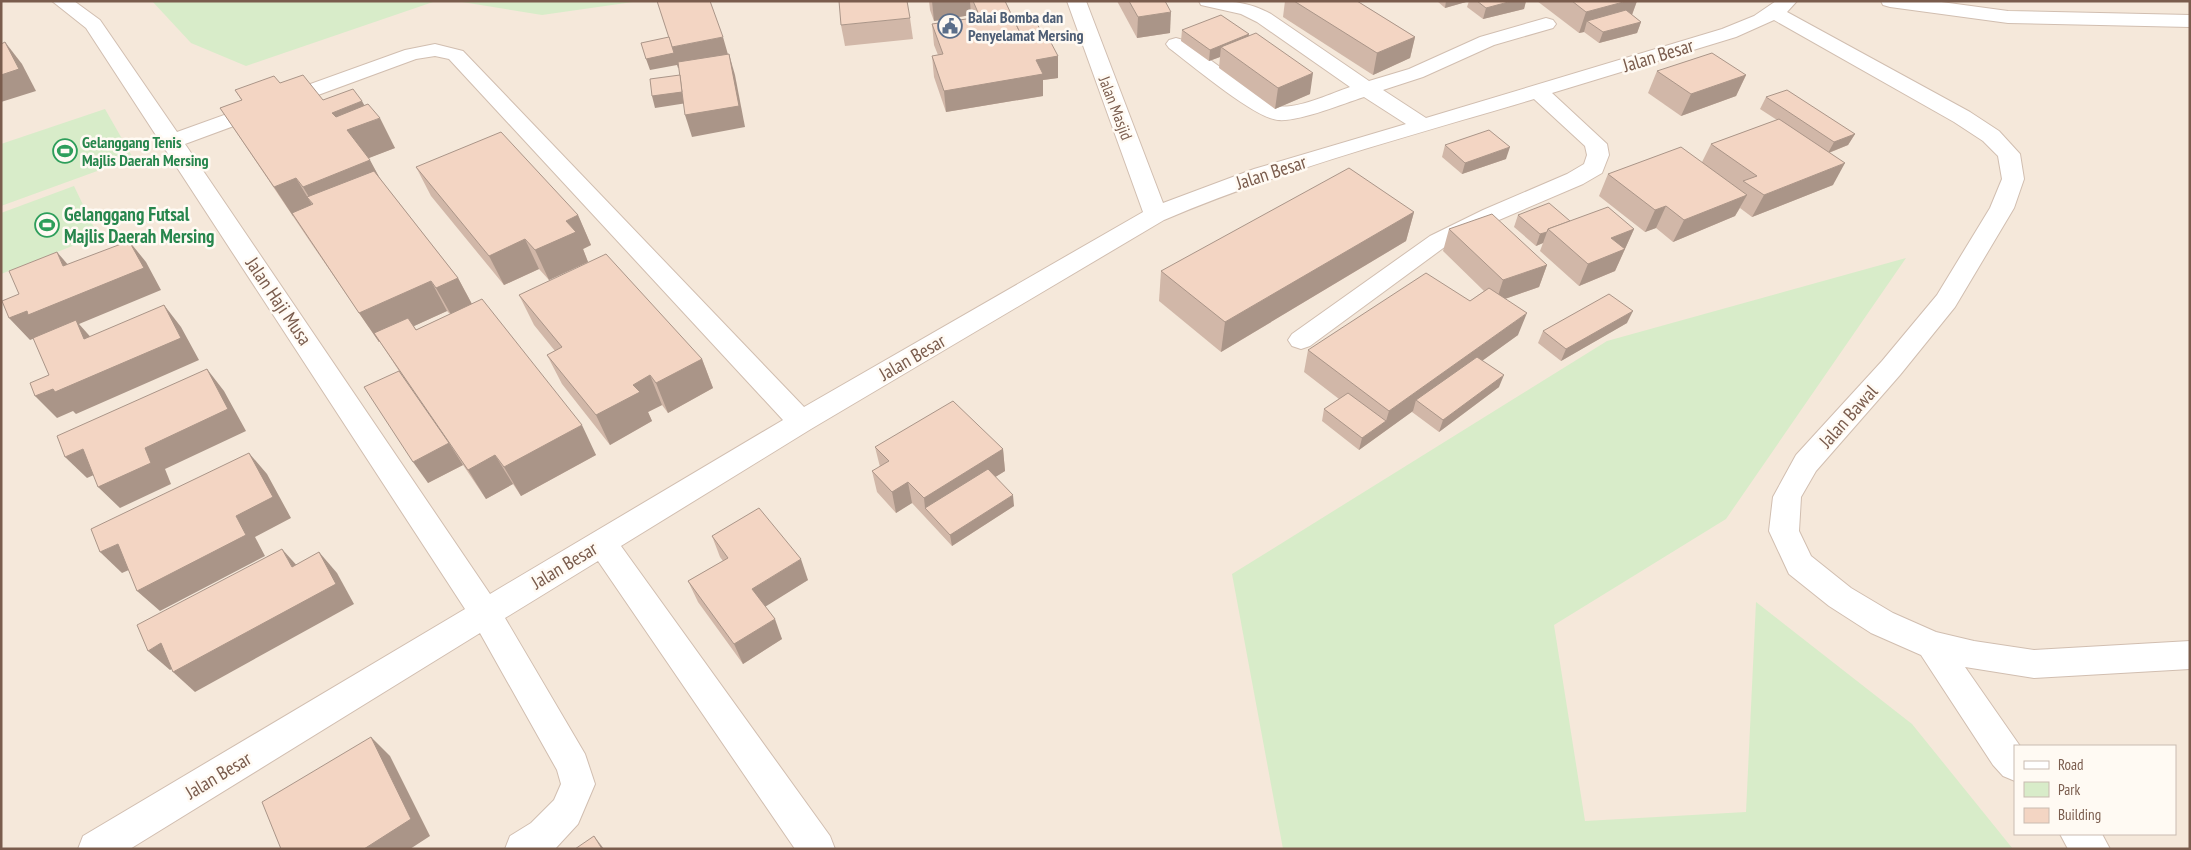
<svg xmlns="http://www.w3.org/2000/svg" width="2191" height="850" viewBox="0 0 2191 850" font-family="'PT Sans Narrow',sans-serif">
<rect width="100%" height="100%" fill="#fdf6ec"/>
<path fill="#f5e8da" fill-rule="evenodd" d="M1 1H2190V849H1ZM2015 746H2175V834H2015Z"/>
<g fill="#d8ecc9">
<polygon points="152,1 436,1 246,66 191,43"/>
<polygon points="456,1 640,1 542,15"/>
<polygon points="105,109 133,158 1,206 1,144"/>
<polygon points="74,186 98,236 1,274 1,213"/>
<polygon points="1906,258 1726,519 1554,625 1585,821 1746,812 1756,602 1912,724 2013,849 1283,849 1232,574 1607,341"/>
</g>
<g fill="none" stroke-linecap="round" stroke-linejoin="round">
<g stroke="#d1beb0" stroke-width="2">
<g id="minor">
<path d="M52 1H74L100 20 177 132 405 50 435 44 463 51 804 407 1143 212 1067 1H1086L1163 203 1254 169 1406 124 1364 97C1342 104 1299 122 1278 120 1254 118 1192 65 1169 48L1166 44 1169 40 1176 38 1183 40 1272 105C1293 112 1329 94 1350 87L1257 22 1241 14 1201 5 1199 1C1227 1 1245 0 1271 14L1369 81 1409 69 1480 37 1546 18 1553 20 1556 24 1553 28 1494 45 1423 77 1383 90 1426 118 1722 29 1754 16 1776 1H1797L1787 12 1970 112 1999 131 2020 154 2024 179 2014 208 1955 307 1900 375 1816 471 1801 497 1799 531 1811 556 1851 588 1893 613 1936 632 1974 641 2034 650 2190 641V669L2034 678 1965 667 2020 746H2015V781L2003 776 1993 765 1921 655 1871 633 1829 606 1789 574 1769 531 1773 497 1796 455 1882 361 1937 295 1990 208 2002 179 1998 156 1983 141 1954 122 1774 20 1736 37 1552 93 1607 144 1609 155 1602 173 1583 184 1499 220 1446 246 1310 346 1301 349 1292 346 1288 340 1292 334 1430 236 1483 210 1567 174 1584 164 1587 155 1585 146 1534 99C1410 136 1284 169 1164 220L811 429 621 546 830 836 835 849H795L598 561 505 618 585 754 595 784 578 824 555 849H505L510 836 531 823 554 800 561 784 557 770 480 633 130 849H78L83 836 465 609 86 28ZM435 56 449 59 783 420 490 594 185 144 416 59Z"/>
<polygon points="1881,1 1934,1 2008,11 2190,15 2190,27 2008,23 1890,7 1883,5"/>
<polygon points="2060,834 2102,834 2110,849 2068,849"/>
</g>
</g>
<use href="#minor" fill="#fff" fill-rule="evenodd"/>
</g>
<g fill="#d1b7a8" fill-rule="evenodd">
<polygon points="929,1 1005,1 1015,22 1058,78 1043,80 1043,96 946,112 934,77 932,56 938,55 934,45 932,24 973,18 971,15 934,21 930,10"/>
<polygon points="1117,1 1165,1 1170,33 1137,38"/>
<polygon points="1285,1 1357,1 1415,37 1410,58 1373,75 1283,17"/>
<polygon points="1437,1 1467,1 1466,2 1445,8"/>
<polygon points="1469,1 1526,1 1524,9 1483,19 1467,7"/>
<polygon points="1537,1 1637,1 1632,15 1641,22 1637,33 1599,43 1584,32 1579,33"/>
<polygon points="910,18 913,39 845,46 841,25"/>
<polygon points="1182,30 1249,36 1310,94 1275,109 1219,68 1220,57 1209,61 1181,41"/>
<polygon points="1657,71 1746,75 1736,96 1681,116 1648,93"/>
<path d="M280 83 323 100 365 106 395 148 368 158 381 180 458 278 472 304 596 455 521 496 513 484 486 499 457 456 463 465 428 483 399 371 380 342H379L311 243 220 108 242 101 235 90ZM447 311 450 314 416 330 414 326Z"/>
<polygon points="1766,97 1855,134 1848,145 1829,153 1833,185 1752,217 1740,208 1735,216 1673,242 1656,228 1645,232 1599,196 1608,174 1702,162 1711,144 1777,120 1760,109"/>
<polygon points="1445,145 1506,159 1462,174 1442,157"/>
<polygon points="416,167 578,215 591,245 583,249 588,262 549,280 539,269 504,285 431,196"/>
<polygon points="1414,212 1406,241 1221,352 1159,301 1161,271"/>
<polygon points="1518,215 1570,221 1634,229 1615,271 1579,286 1540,251 1543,243 1536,246 1514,227"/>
<polygon points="1449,229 1547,265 1539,287 1505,299 1518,335 1482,361 1499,387 1439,432 1412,412 1413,411 1359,450 1322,421 1324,409 1339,399 1304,372 1308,350 1470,301 1484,291 1443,251"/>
<polygon points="519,295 702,359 713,388 668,413 662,405 648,412 652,421 610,445 562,384 547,355 555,351 534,325"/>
<polygon points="1627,323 1561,361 1538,343 1543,331"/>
<polygon points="875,447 1003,449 1005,471 995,477 1014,506 952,546 912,503 896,513 877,492 872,471 880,467"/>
<polygon points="712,536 808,580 765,606 782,639 743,664 698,602 688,581 723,561 720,557"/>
</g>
<g fill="#aa9588">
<polygon points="932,1 970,1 971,15 934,21"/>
<polygon points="1446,1 1467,1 1466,2 1445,8"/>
<polygon points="1512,1 1526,1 1524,9 1483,19 1486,8"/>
<polygon points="1627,1 1637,1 1630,20 1587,21 1584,32 1579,33 1586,12"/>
<polygon points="1171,12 1170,33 1137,38 1138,17"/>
<polygon points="1641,22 1637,33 1599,43 1603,32"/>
<polygon points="1249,34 1248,46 1221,47 1220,57 1209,61 1210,50"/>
<polygon points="723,37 729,58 678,68 677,65 650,70 646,59 672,47"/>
<polygon points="1415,37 1410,58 1373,75 1377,53"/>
<polygon points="5,42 22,64 36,91 1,102 1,75"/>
<polygon points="1025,51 1058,56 1058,78 1043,80 1043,96 946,112 944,91"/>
<polygon points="729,54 735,75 745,127 692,137 685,115"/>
<polygon points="1313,73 1310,94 1275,109 1278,88"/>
<polygon points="681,74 687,103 655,108 652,96"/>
<polygon points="1746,75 1736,96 1681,116 1691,94"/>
<polygon points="362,101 373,121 380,118 395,148 364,160 332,113"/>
<polygon points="1855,134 1848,145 1828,153 1834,142"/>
<polygon points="1510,147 1506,159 1462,174 1465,163"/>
<polygon points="370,160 386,190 321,217 303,187"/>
<polygon points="1845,163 1833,185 1752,217 1764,195"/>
<polygon points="296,178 314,208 293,216 274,187"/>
<polygon points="1747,195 1735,216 1673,242 1684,220"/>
<polygon points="1666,206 1656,228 1645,232 1655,210"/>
<polygon points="1414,212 1406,241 1221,352 1225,322"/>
<polygon points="578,215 591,245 583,249 588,262 549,280 535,250 566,221"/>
<polygon points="1634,229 1615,271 1579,286 1588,264 1611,238"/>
<polygon points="1547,232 1543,243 1536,246 1540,234"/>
<polygon points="525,239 539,269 504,285 489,256"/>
<polygon points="129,241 146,262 161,290 79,324 95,342 46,334 30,340 9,318"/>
<polygon points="57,252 76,274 63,266"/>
<polygon points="1547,265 1539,287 1496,302 1503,280"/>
<polygon points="458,278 474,308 453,318 436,288"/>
<polygon points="431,281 447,311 379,342 359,313"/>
<polygon points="164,305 181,327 199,360 76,414 73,411 57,418 35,396"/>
<polygon points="1633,311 1627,323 1561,361 1566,349"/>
<polygon points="1527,313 1518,335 1422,404 1416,400 1413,411 1359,450 1362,438 1386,421 1389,411"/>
<polygon points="702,359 713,388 668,413 656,383"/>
<polygon points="207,369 224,391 246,431 165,469 171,484 120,508 98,487 145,448"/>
<polygon points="650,375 662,405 648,412 652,421 610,445 596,415 633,385"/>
<polygon points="1504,375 1499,387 1439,432 1443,420"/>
<polygon points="582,425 596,455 521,496 504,467"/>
<polygon points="449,443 463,465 428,483 413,462"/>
<polygon points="83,449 105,470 87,478 65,457"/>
<polygon points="1003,449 1005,471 933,516 925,508 924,498"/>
<polygon points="249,453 267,474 291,518 255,537 265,556 160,611 137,591 236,516"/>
<polygon points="495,455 513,484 486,499 468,470"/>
<polygon points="908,482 912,503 896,513 892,492"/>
<polygon points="1013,495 1014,506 952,546 950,535"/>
<polygon points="118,544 140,565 122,573 100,552"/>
<polygon points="282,549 300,569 292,567"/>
<polygon points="319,552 337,573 354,604 195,692 173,672"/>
<polygon points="801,559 808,580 760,610 752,589"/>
<polygon points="775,619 782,639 743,664 734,644"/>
<polygon points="161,643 183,663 170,670 148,651"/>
<polygon points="371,737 390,756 430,836 410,849 364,849"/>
<polygon points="594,836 604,849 602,849"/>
</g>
<g fill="#f3d5c3" stroke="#aa9588">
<polygon points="657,1 710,1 723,37 672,47"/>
<polygon points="839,1 907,1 910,18 841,25"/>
<polygon points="973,1 1005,1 1024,41 1048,37 1058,56 1036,60 1043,74 944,91 932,56 943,54 932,24 980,17"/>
<polygon points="1129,1 1165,1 1171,12 1138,17"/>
<polygon points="1294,1 1357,1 1415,37 1377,53"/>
<polygon points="1477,1 1512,1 1486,8"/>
<polygon points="1572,1 1627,1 1586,12"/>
<polygon points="1626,10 1641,22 1603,32 1587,21"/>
<polygon points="1221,15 1249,34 1210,50 1182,30"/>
<polygon points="1035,19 1044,38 1024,41 1015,22"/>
<polygon points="1256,33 1313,73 1278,88 1221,47"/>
<polygon points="669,37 674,53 646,59 641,43"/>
<polygon points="5,42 19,69 1,75 1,44"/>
<polygon points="1712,53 1746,75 1691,94 1657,71"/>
<polygon points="729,54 739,106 685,115 678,62"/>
<polygon points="303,75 323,100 353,89 362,101 332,113 336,117 368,104 380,118 347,130 370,160 303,187 296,178 274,187 220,108 242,100 235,90 274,76 280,83"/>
<polygon points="680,75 682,92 652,96 650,79"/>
<polygon points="1787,90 1855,134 1834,142 1766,97"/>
<polygon points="1779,119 1845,163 1764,195 1743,181 1757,176 1711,144"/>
<polygon points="1489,130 1510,147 1465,163 1445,145"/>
<polygon points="501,132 578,215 566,221 576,232 535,250 525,239 489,256 416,167"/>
<polygon points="1681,147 1747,195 1684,220 1666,206 1655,210 1608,174"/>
<polygon points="1349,168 1414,212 1225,322 1161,271"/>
<polygon points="374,171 458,278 436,288 431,281 359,313 292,213 313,204 307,197"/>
<polygon points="1549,203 1570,221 1548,229 1547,232 1540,234 1518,215"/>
<polygon points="1608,207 1634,229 1611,238 1625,249 1588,264 1548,229"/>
<polygon points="1492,214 1547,265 1503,280 1449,229"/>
<polygon points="129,241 144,268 28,315 27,311 9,318 2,301 19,294 9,271 57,252 63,266"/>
<polygon points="606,254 702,359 656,383 650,375 633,385 640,392 596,415 547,355 562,347 519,295"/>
<polygon points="1426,273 1470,301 1489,288 1527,313 1389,411 1308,350"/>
<polygon points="1609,294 1633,311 1566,349 1543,331"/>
<polygon points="482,299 582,425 504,467 495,455 468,470 374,333 408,318 416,330"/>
<polygon points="164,305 181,338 55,392 53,389 35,396 30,383 49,375 33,338 76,320 84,339"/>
<polygon points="1477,357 1504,375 1443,420 1416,400"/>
<polygon points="207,369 228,409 145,448 151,463 98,487 83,449 65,457 57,436"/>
<polygon points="399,371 449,443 413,462 364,387"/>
<polygon points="1348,393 1386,421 1362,438 1324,409"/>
<polygon points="953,401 1003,449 924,498 908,482 892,492 872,471 889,461 875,447"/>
<polygon points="249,453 273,497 236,516 246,535 137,591 118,544 100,552 91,529"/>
<polygon points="988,469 1013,495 950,535 925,508"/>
<polygon points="759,508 801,559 752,589 775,619 734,644 688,581 728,558 712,536"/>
<polygon points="282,549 292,567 319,552 336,584 173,672 161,643 148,651 137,625"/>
<polygon points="371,737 411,819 364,849 281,849 262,802"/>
<polygon points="594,836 602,849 575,849"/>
</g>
<defs>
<g id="civic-ring" transform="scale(1.25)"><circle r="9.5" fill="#fffaf3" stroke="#5c6f8a" stroke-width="1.5"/><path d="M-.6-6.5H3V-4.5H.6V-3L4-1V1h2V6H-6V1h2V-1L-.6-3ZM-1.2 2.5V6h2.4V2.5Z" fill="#5c6f8a"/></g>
<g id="stadium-ring" transform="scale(1.25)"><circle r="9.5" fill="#fffaf3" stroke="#2e9e5b" stroke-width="1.5"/><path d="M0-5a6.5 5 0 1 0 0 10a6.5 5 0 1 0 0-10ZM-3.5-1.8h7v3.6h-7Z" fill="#2e9e5b"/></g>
</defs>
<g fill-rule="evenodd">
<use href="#civic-ring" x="950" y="26"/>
<use href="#stadium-ring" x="65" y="151"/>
<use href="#stadium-ring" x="47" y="225"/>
</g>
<g text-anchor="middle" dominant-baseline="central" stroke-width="5" stroke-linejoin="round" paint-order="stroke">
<g font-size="16" font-weight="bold" fill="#4e5e75" stroke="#fffaf3" text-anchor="start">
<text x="968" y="17">Balai Bomba dan<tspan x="968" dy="18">Penyelamat Mersing</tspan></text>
</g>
<g font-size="16" fill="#7a5c4d" stroke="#fffaf3">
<text transform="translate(1116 108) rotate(69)">Jalan Masjid</text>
</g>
<g font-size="16" font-weight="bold" fill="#27864d" stroke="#fffaf3" text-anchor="start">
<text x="82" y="142">Gelanggang Tenis<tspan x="82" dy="18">Majlis Daerah Mersing</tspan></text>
</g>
<g font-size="19" fill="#7a5c4d" stroke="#fffaf3">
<text transform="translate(1658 55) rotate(-17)">Jalan Besar</text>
<text transform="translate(1271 172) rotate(-18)">Jalan Besar</text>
<text transform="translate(279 301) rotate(56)">Jalan Haji Musa</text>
<text transform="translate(912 357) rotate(-30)">Jalan Besar</text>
<text transform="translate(1848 416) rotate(-48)">Jalan Bawal</text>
<text transform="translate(564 565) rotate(-31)">Jalan Besar</text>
<text transform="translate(218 775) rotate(-31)">Jalan Besar</text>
</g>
<g font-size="19" font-weight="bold" fill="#27864d" stroke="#fffaf3" text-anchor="start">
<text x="64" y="214">Gelanggang Futsal<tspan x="64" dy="22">Majlis Daerah Mersing</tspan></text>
</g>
</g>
<rect width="2191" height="850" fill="none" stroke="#7a5c4d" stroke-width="5"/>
<rect x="2014" y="745" width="162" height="90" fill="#fffaf3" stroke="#cabbb1"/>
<rect x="2024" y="761" width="25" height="8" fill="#ffffff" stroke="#cabbb1"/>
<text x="2058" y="770" font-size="15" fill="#7a5c4d">Road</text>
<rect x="2024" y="782" width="25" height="15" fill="#d8ecc9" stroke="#cabbb1"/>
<text x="2058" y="795" font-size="15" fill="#7a5c4d">Park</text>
<rect x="2024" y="808" width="25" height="15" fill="#f3d5c3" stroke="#cabbb1"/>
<text x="2058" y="820" font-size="15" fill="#7a5c4d">Building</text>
</svg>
